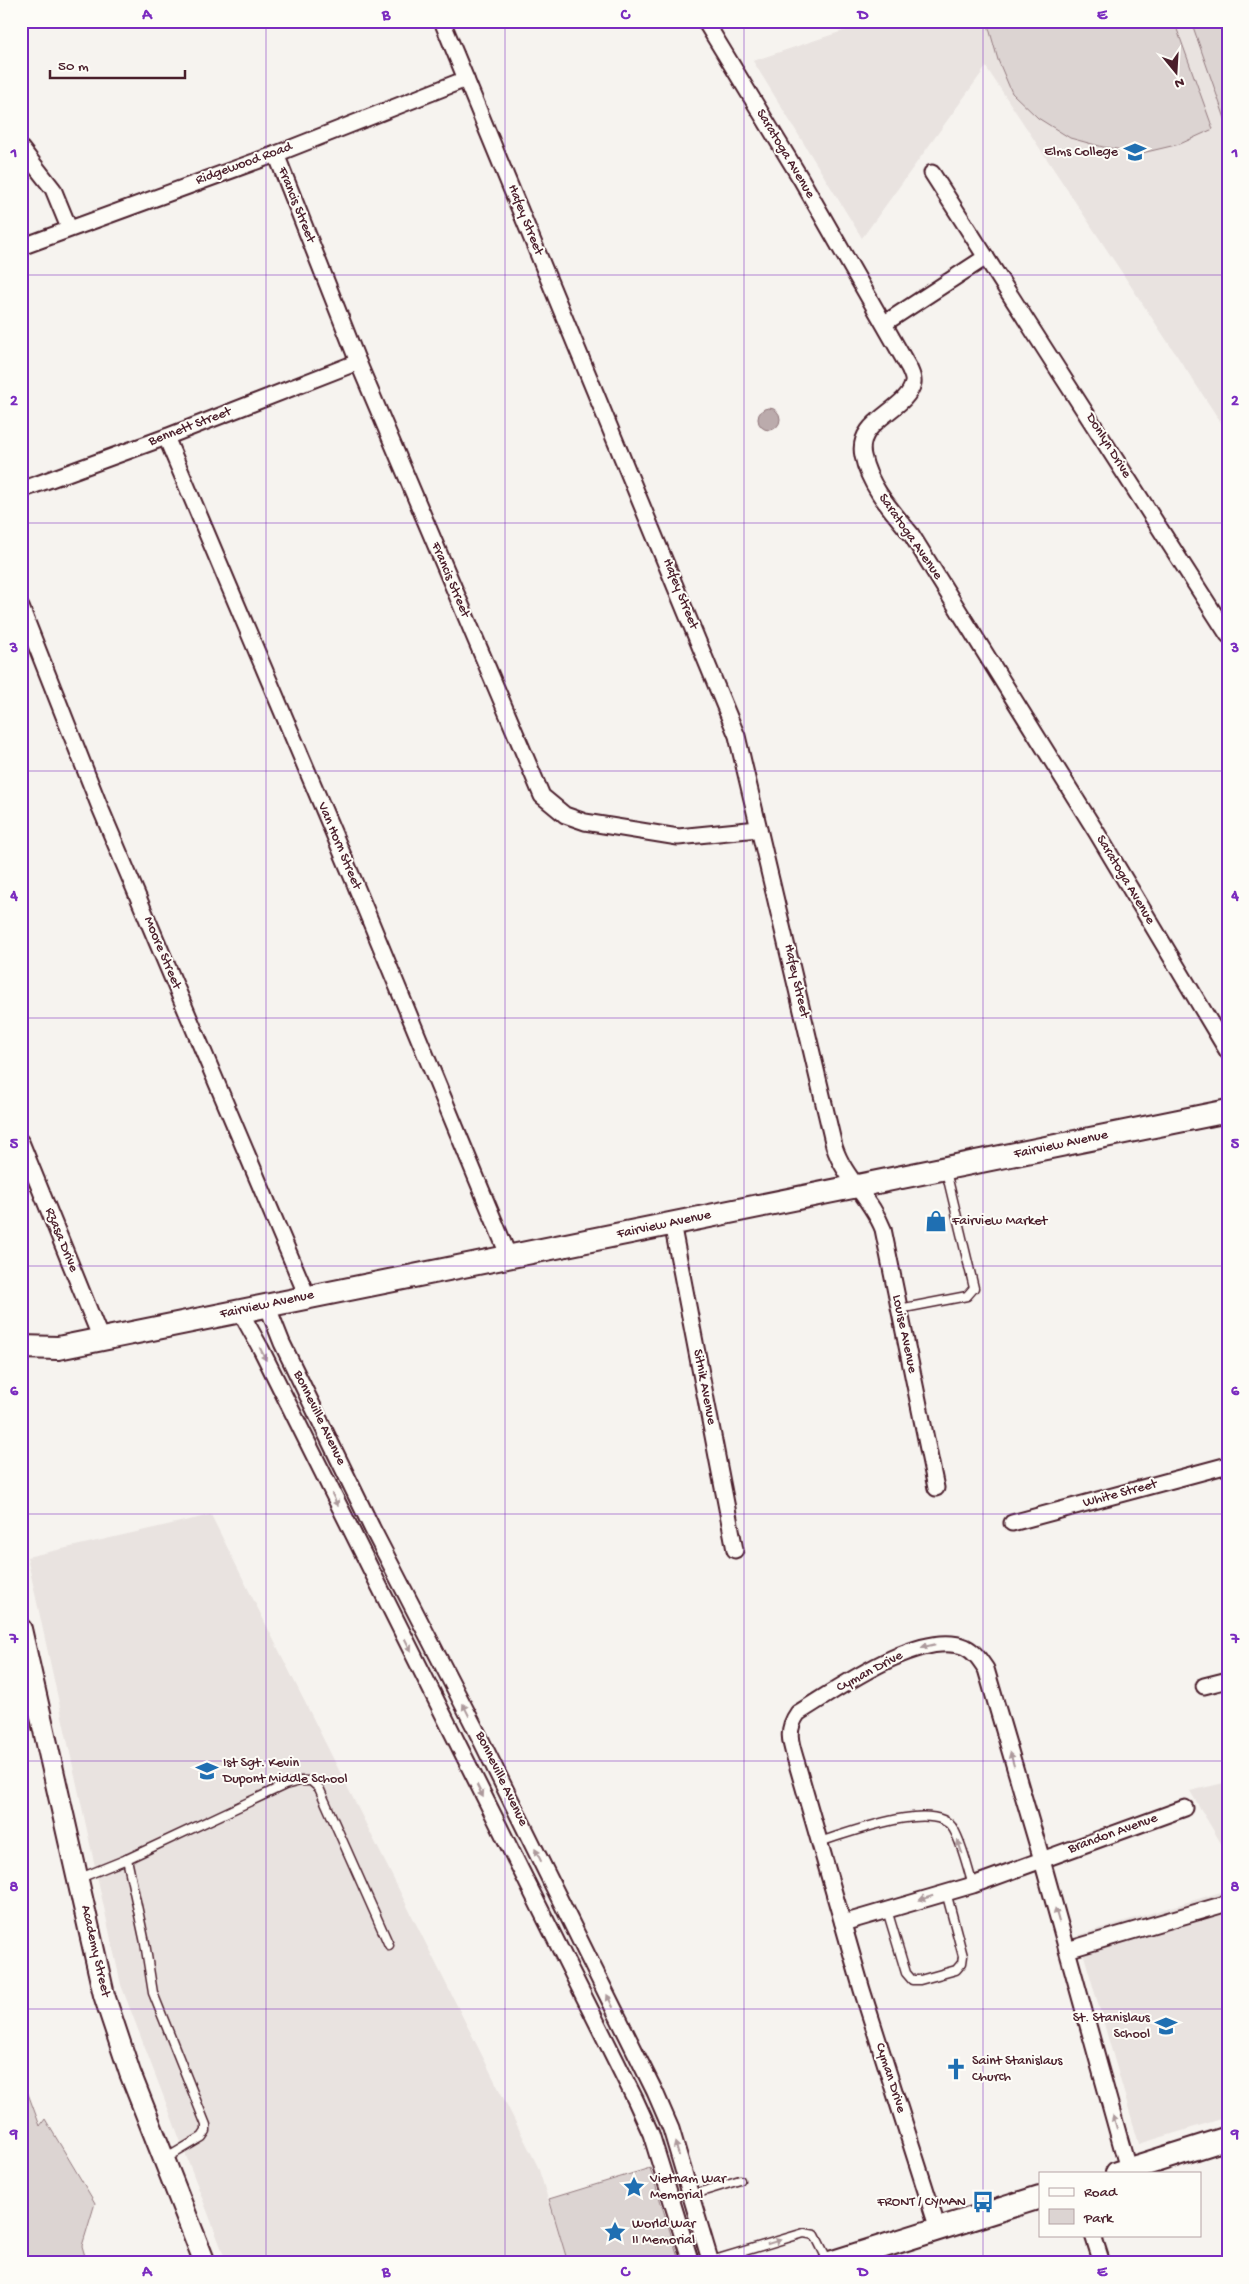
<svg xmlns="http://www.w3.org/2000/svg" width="1249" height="2284" viewBox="0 0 1249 2284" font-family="'Gochi Hand',sans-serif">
<rect width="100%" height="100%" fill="#f6f3ef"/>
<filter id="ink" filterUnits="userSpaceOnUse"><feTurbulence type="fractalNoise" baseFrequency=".02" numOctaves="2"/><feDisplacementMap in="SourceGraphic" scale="10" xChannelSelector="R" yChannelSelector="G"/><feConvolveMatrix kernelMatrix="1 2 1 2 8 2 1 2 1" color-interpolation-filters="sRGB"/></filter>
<g filter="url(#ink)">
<g fill="#e9e3e0">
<polygon points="873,21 1228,21 1228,433 986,67 862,238 753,61"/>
<polygon points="211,1515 538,2167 568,2263 227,2263 121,1985 27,1557"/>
<polygon points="1228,1782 1228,1855 1190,1791"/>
<polygon points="1228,1890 1228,2117 1139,2144 1078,1935"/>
</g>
<g fill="#dcd4d2" stroke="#937a7e">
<polygon points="987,21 1174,21 1213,129 1180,144 1142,153 1103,147 1070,138 1038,118 1012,93 998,60"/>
<polygon points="1191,21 1228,21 1228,127"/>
<polygon points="21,2075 40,2126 45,2119 95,2203 82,2246 87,2263 21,2263"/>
<polygon points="650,2168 680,2263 568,2263 549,2199"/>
</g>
<circle fill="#bbabac" stroke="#8e7378" cx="769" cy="419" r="11"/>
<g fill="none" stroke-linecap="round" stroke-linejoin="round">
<g stroke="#4a1f2b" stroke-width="11">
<g id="service">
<polyline points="899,1309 967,1296 974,1288 946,1171"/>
<path d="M819 1842C847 1834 937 1797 954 1830 963 1846 967 1867 973 1885"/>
<polyline points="127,1859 145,1943 153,1993 206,2125 206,2131 202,2137 165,2159"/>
<polyline points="80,1878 127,1859 285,1785 300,1781 311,1781 319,1788 389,1945"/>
<polyline points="887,1910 906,1973 912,1980 920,1980 956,1970 962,1963 963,1956 946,1892"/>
<polyline points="691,2195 740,2180"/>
<polyline points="711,2261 804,2233 815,2235 829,2263"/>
</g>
</g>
<g stroke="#4a1f2b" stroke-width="19">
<g id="minor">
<path d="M442 21 737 736 834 1146C844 1178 871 1198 883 1229L936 1488"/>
<path d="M705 21 801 179 909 368C911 373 914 378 913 383 907 411 855 420 863 456 869 486 892 511 911 534L1097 833 1228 1052"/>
<polyline points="21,148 53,189 69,228"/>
<polyline points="276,154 358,362 542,796 565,815 585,822 678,837 758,829"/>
<polyline points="932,173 1228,635"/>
<polyline points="21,247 276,154 466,79"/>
<polyline points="885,323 986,257"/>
<polyline points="166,437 353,879 509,1257"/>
<polyline points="21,490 166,437 358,362"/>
<polyline points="21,607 99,805 307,1296"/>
<polyline points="21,1142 101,1339"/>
<polyline points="672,1223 735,1550"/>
<polyline points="267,1305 282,1343 372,1528 475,1728 655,2092 671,2129 711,2263"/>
<polyline points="240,1311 261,1349 635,2099 651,2134 691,2263"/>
<polyline points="1012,1523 1228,1465"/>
<polyline points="1204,1686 1228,1680"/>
<polyline points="843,1923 973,1885 1185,1808"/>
<polyline points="1067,1950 1228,1903"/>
<path d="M938 2229 862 1990 797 1764C791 1744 785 1731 798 1713 836 1690 920 1629 965 1647 975 1652 980 1660 986 1669L1042 1860 1128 2169"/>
<polyline points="1093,2235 1102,2263"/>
</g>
</g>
<g stroke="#4a1f2b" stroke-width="24">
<polyline id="tertiary" points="21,1629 104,1995 130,2073 205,2263"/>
</g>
<g stroke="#4a1f2b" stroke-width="26">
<g id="secondary">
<polyline points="21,1347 58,1348 1228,1111"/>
<polyline points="1117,2173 1228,2138"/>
<polyline points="830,2263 1040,2197"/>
</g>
</g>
<use href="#service" stroke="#fdfcf7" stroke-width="8"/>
<use href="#minor" stroke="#fdfcf7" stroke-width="15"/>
<use href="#tertiary" stroke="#fdfcf7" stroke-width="20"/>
<use href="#secondary" stroke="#fdfcf7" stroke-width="22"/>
</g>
<defs><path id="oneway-solid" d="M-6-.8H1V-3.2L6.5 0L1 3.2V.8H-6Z" transform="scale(1.25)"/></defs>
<g fill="#ac999b">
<use href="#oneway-solid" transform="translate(263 1354) rotate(63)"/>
<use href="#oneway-solid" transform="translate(335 1500) rotate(64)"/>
<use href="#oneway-solid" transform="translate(408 1645) rotate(63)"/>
<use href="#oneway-solid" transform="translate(928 1646) rotate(166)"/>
<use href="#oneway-solid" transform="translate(466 1710) rotate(-117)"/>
<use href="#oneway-solid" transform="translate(1012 1759) rotate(-106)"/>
<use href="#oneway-solid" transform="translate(480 1791) rotate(63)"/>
<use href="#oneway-solid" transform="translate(960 1847) rotate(-109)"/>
<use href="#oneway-solid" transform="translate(538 1855) rotate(-116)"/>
<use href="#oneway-solid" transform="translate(926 1898) rotate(163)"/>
<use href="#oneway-solid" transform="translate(1057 1915) rotate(-106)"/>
<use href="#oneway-solid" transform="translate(610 2001) rotate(-116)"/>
<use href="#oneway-solid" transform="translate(1115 2122) rotate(-106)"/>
<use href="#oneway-solid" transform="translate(677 2149) rotate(-107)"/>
<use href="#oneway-solid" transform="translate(774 2242) rotate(-17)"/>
</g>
</g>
<path fill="none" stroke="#7b2cbf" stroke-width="1" stroke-opacity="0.55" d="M266 21V2263M505 21V2263M744 21V2263M983 21V2263M21 275H1228M21 523H1228M21 771H1228M21 1018H1228M21 1266H1228M21 1514H1228M21 1761H1228M21 2009H1228"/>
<defs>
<g id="university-bare" transform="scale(1.725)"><path d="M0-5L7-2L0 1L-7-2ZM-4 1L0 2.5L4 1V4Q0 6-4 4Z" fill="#1f6fb2" stroke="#fdfcf7" stroke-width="2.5" paint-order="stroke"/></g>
<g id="shop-bare" transform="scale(1.725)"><path d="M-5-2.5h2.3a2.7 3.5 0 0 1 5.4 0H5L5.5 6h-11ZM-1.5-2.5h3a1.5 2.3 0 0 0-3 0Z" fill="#1f6fb2" stroke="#fdfcf7" stroke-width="2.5" paint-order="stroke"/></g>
<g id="school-bare" transform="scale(1.725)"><path d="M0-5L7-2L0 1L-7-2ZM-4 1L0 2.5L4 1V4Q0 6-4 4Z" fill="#1f6fb2" stroke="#fdfcf7" stroke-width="2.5" paint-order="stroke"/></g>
<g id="church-bare" transform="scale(1.725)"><path d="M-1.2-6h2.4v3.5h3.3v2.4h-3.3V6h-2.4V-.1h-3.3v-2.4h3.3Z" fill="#1f6fb2" stroke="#fdfcf7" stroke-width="2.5" paint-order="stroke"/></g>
<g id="sight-bare" transform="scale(1.725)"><path d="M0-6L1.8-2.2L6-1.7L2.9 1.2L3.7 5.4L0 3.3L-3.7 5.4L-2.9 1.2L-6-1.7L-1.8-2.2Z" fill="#1f6fb2" stroke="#fdfcf7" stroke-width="2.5" paint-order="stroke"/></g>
<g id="bus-bare" transform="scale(1.725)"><path d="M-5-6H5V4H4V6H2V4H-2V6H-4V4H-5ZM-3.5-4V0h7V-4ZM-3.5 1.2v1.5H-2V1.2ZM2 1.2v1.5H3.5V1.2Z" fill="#1f6fb2" stroke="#fdfcf7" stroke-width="2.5" paint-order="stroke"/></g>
</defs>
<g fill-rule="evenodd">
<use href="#university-bare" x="1135" y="152"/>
<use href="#shop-bare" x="936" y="1221"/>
<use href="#school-bare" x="207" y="1771"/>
<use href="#school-bare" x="1166" y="2026"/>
<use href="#church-bare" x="956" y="2069"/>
<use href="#sight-bare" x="634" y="2187"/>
<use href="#bus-bare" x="983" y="2202"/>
<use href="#sight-bare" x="615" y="2232"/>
</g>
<g text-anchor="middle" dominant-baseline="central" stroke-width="4" stroke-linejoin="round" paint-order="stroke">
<g font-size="14" fill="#4a1f2b" stroke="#fdfcf7" text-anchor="start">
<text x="1118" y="152" text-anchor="end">Elms College</text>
<text x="952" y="1221">Fairview Market</text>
<text x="223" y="1763">Ist Sgt. Kevin<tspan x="223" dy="16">Dupont Middle School</tspan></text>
<text x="1150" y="2018" text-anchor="end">St. Stanislaus<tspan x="1150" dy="16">School</tspan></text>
<text x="972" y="2061">Saint Stanislaus<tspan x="972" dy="16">Church</tspan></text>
<text x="650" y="2179">Vietnam War<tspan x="650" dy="16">Memorial</tspan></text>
<text x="966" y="2202" text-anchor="end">FRONT / CYMAN</text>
<text x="632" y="2224">World War<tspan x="632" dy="16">II Memorial</tspan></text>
</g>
<g font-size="14" fill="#4a1f2b" stroke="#fdfcf7">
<text transform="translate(785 154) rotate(59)">Saratoga Avenue</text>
<text transform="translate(244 164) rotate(-20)">Ridgewood Road</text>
<text transform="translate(296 205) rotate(68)">Francis Street</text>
<text transform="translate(525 220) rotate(68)">Hafey Street</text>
<text transform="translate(190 427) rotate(-21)">Bennett Street</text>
<text transform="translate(1108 446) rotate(58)">Donlyn Drive</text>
<text transform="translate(910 537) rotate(55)">Saratoga Avenue</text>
<text transform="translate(450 580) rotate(67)">Francis Street</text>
<text transform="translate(680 594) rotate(68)">Hafey Street</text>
<text transform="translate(339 846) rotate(67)">Van Horn Street</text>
<text transform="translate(1125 880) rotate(59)">Saratoga Avenue</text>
<text transform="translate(162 953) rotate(67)">Moore Street</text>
<text transform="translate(796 981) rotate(77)">Hafey Street</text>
<text transform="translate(1061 1145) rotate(-12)">Fairview Avenue</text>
<text transform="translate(664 1225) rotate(-12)">Fairview Avenue</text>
<text transform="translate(61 1240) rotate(68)">Rzasa Drive</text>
<text transform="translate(267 1305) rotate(-12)">Fairview Avenue</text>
<text transform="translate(904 1334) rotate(78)">Louise Avenue</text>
<text transform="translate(704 1387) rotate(79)">Sitnik Avenue</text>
<text transform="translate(319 1418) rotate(64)">Bonneville Avenue</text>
<text transform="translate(1120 1494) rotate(-15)">White Street</text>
<text transform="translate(870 1672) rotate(-28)">Cyman Drive</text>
<text transform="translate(501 1779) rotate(64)">Bonneville Avenue</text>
<text transform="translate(1113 1834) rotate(-20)">Brandon Avenue</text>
<text transform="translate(95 1951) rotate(77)">Academy Street</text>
<text transform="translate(890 2078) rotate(72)">Cyman Drive</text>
</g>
</g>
<rect width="1249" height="2284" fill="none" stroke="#fdfcf7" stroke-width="55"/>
<rect x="1039" y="2172" width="162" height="65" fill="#fdfcf7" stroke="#b5a4a5"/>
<rect x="1049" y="2188" width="25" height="8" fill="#fdfcf7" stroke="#b5a4a5"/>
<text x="1084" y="2196" font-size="15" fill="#4a1f2b">Road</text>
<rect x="1049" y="2209" width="25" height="15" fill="#dcd4d2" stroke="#b5a4a5"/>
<text x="1084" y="2222" font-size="15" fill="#4a1f2b">Park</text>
<g transform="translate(1176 72) rotate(162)" stroke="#fdfcf7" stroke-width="4" paint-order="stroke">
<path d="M0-4L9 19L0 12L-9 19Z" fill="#4a1f2b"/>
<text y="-8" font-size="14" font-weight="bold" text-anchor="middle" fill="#4a1f2b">N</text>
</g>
<path d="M50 70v8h135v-8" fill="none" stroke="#4a1f2b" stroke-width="2.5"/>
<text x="58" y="70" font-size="15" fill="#4a1f2b" stroke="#fdfcf7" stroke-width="4" paint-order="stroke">50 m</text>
<rect x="28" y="28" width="1194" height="2228" fill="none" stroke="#7b2cbf" stroke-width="2"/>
<g font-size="16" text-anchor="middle" font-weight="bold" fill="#7b2cbf">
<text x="147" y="19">A</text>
<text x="386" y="19">B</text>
<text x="625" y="19">C</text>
<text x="863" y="19">D</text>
<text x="1102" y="19">E</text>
<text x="14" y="157">1</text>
<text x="1235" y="157">1</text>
<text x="14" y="405">2</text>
<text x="1235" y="405">2</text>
<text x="14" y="652">3</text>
<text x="1235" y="652">3</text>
<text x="14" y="900">4</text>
<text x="1235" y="900">4</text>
<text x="14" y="1148">5</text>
<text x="1235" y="1148">5</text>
<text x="14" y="1395">6</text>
<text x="1235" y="1395">6</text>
<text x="14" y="1643">7</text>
<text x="1235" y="1643">7</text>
<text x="14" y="1891">8</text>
<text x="1235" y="1891">8</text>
<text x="14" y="2138">9</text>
<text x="1235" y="2138">9</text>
<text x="147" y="2276">A</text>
<text x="386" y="2276">B</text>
<text x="625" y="2276">C</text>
<text x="863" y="2276">D</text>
<text x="1102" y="2276">E</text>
</g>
</svg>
